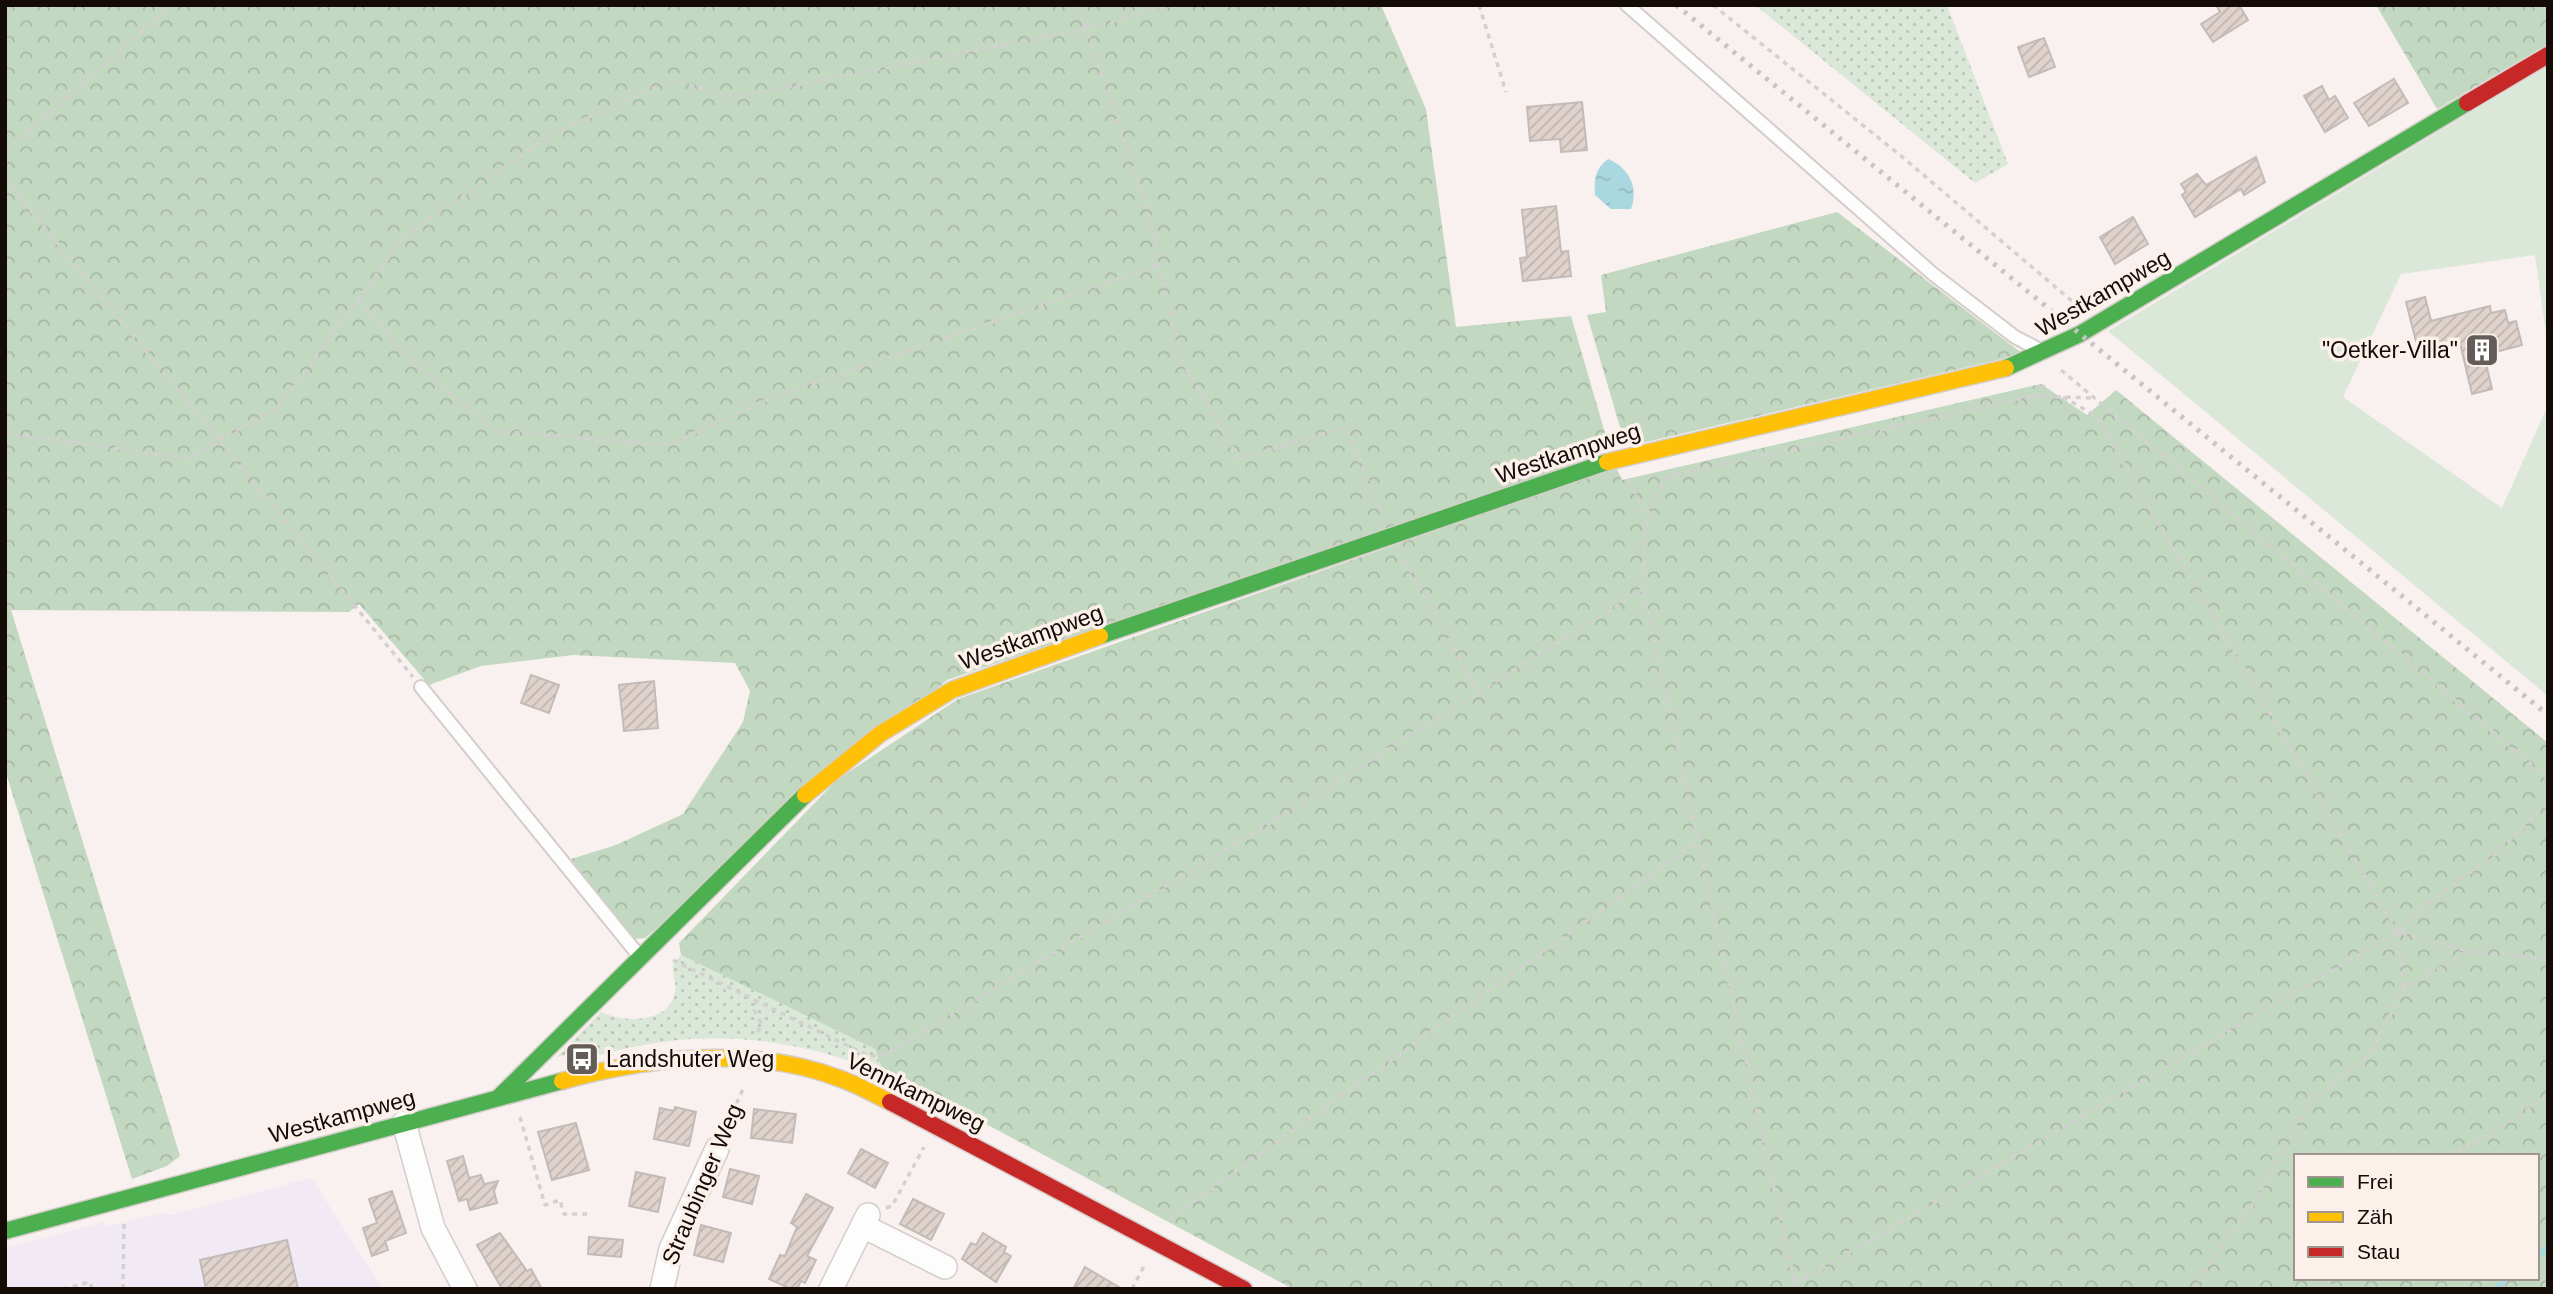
<svg xmlns="http://www.w3.org/2000/svg" width="2553" height="1294" viewBox="0 0 2553 1294" font-family="Helvetica,sans-serif">
<defs>
<pattern id="grass-dots" width="8" height="8" patternUnits="userSpaceOnUse" patternTransform="scale(1.75)"><rect width="8" height="8" fill="#dbe7d8"/><path d="M2 2h.1M6 6h.1" fill="none" stroke="#bbc5b8" stroke-width="1.8" stroke-linecap="round"/></pattern>
<pattern id="forest-crowns" width="20" height="18" patternUnits="userSpaceOnUse" patternTransform="scale(1.75)"><rect width="20" height="18" fill="#c3d8c1"/><path d="M2 6a3 3 0 1 1 6 0M12 15a3 3 0 1 1 6 0" fill="none" stroke="#a7b8a4"/></pattern>
<pattern id="water-ripples" width="26" height="14" patternUnits="userSpaceOnUse" patternTransform="scale(1.75)"><rect width="26" height="14" fill="#aad8e1"/><path d="M2 4q2-2 4 0t4 0M15 11q2-2 4 0t4 0" fill="none" stroke="#91b8c0"/></pattern>
<pattern id="building-hatch" width="6" height="6" patternUnits="userSpaceOnUse" patternTransform="scale(1.75)"><rect width="6" height="6" fill="#e0d3cd"/><path d="M-1 1l2-2M0 6l6-6M5 7l2-2" fill="none" stroke="#bfb4af"/></pattern>
</defs>
<rect width="100%" height="100%" fill="#f8f1ef"/>
<polygon fill="#f1eaf5" points="311,1178 384,1289 5,1289 5,1248 103,1222 108,1226 161,1213 171,1215"/>
<g fill="url(#grass-dots)">
<polygon points="1755,5 1947,5 2008,164 1975,183"/>
<path d="M681 955 875 1049 882 1068 873 1069C777 1034 697 1028 599 1055L597 1048 557 1057 601 1012C623 1023 670 1024 675 992 677 983 672 974 673 964Z"/>
</g>
<g fill="url(#forest-crowns)" fill-rule="evenodd">
<polygon points="5,5 1381,5 1426,109 1456,327 1571,316 1607,440 1601,455 947,680 645,938 634,939 571,859 616,845 683,814 743,722 750,691 735,663 573,655 481,666 429,685 359,604 349,612 11,610 180,1156 167,1166 132,1179 5,770"/>
<polygon points="2376,5 2548,5 2548,44 2437,109"/>
<polygon points="1837,212 2023,354 1642,443 1620,427 1587,315 1606,312 1601,275"/>
<path d="M2041 384 2087 415 2116 390 2548 743V1289H1293L882 1068 875 1049 681 955 679 943 837 780 958 699 1616 467 1622 480ZM2296 1156H2537V1278H2296Z"/>
</g>
<polygon fill="#dbe7d8" points="2548,66 2548,348 2535,255 2401,274 2343,397 2502,508 2548,405 2548,696 2108,331"/>
<path fill="url(#water-ripples)" d="M1608 159C1629 168 1639 187 1631 209H1611L1595 195C1594 179 1595 169 1608 159Z"/>
<g fill="none" stroke-linecap="round" stroke-linejoin="round">
<g stroke="#aad8e1" stroke-width="6">
<polyline points="2537,1257 2548,1247"/>
<polyline points="2497,1289 2505,1278"/>
</g>
</g>
<g fill="url(#building-hatch)" stroke="#c3bbb7" stroke-width="2">
<polygon points="2216,5 2239,5 2248,20 2213,42 2201,24 2220,12"/>
<polygon points="2044,38 2055,67 2029,77 2018,47"/>
<polygon points="2394,79 2408,103 2369,126 2354,103"/>
<polygon points="2322,86 2329,100 2335,96 2348,118 2325,132 2304,96"/>
<polygon points="1582,102 1587,150 1561,152 1560,139 1530,141 1527,107"/>
<polygon points="2256,157 2265,182 2244,195 2241,189 2195,217 2182,195 2186,192 2181,184 2197,174 2206,185"/>
<polygon points="1556,206 1561,252 1568,251 1571,276 1523,281 1520,258 1527,257 1522,210"/>
<polygon points="2133,217 2148,244 2115,264 2100,237"/>
<polygon points="2425,297 2431,321 2490,306 2491,313 2505,310 2508,323 2516,321 2522,345 2484,355 2492,389 2472,394 2460,343 2419,353 2406,302"/>
<polygon points="531,675 559,685 549,713 521,703"/>
<polygon points="654,681 658,728 624,731 619,685"/>
<polygon points="675,1107 696,1112 689,1146 654,1139 660,1108 674,1111"/>
<polygon points="754,1109 796,1114 792,1143 751,1138"/>
<polygon points="576,1123 589,1170 552,1180 538,1132"/>
<polygon points="861,1149 888,1163 875,1188 848,1173"/>
<polygon points="463,1156 469,1178 481,1175 484,1184 498,1181 494,1191 497,1203 470,1210 467,1199 459,1201 447,1161"/>
<polygon points="730,1169 759,1176 752,1204 723,1197"/>
<polygon points="636,1172 665,1178 658,1212 629,1206"/>
<polygon points="392,1191 406,1233 385,1241 388,1250 372,1256 363,1228 377,1223 369,1199"/>
<polygon points="806,1194 833,1208 807,1256 816,1260 805,1283 801,1281 797,1289 791,1289 769,1279 780,1255 785,1256 797,1227 791,1223"/>
<polygon points="913,1199 944,1214 931,1240 900,1224"/>
<polygon points="701,1225 731,1233 723,1262 694,1255"/>
<polygon points="500,1233 527,1271 531,1269 542,1289 502,1289 477,1245"/>
<polygon points="983,1233 1006,1247 1004,1252 1011,1256 996,1282 962,1259 971,1243 976,1245"/>
<polygon points="589,1237 623,1240 621,1257 588,1254"/>
<polygon points="287,1240 298,1289 206,1289 200,1260"/>
<polygon points="1085,1267 1122,1289 1073,1289"/>
</g>
<g fill="none" stroke-linecap="round" stroke-linejoin="round">
<g stroke="#d5cdc9" stroke-width="16">
<g id="lane">
<polyline points="1627,5 1933,274 2015,337 2040,350"/>
<polyline points="421,687 640,957"/>
</g>
</g>
<g stroke="#d5cdc9" stroke-width="26">
<g id="street">
<polyline points="404,1123 433,1228 465,1289"/>
<polyline points="863,1226 945,1267"/>
<polyline points="662,1289 671,1249 717,1149"/>
<polyline points="831,1289 868,1215"/>
</g>
</g>
<g stroke="#d5cdc9" stroke-width="19">
<g id="fast">
<polyline points="2006,368 2080,334 2467,103"/>
<polyline points="1100,636 1607,462"/>
<polyline points="498,1098 805,795"/>
<polyline points="5,1231 562,1081"/>
</g>
</g>
<g stroke="#d5cdc9" stroke-width="19">
<g id="slow">
<polyline points="1607,462 2006,368"/>
<polyline points="805,795 880,734 952,690 1100,636"/>
<path d="M562 1081C649 1057 754 1045 841 1079 858 1085 874 1094 890 1102"/>
</g>
</g>
<g stroke="#d5cdc9" stroke-width="19">
<g id="jam">
<polyline points="2467,103 2548,55"/>
<polyline points="890,1102 1244,1289"/>
</g>
</g>
<g stroke="#d3d1d0" stroke-width="3.5" stroke-dasharray="5 5" stroke-linecap="butt">
<polyline points="1078,5 1148,210 1174,330 1184,365 1239,459 1346,427 1381,512"/>
<polyline points="1479,5 1506,92"/>
<polyline points="1713,5 1900,155 2079,307"/>
<polyline points="5,152 172,5"/>
<polyline points="5,179 413,677"/>
<polyline points="357,300 420,368 496,431 669,445 768,399 1161,264"/>
<polyline points="2061,370 2548,778"/>
<polyline points="2034,396 2043,387 2045,380"/>
<polyline points="2063,397 2096,416 2398,932 2468,951"/>
<polyline points="5,433 187,458 279,407 404,237 552,134 671,80 735,97 1086,29 1170,5"/>
<polyline points="1630,480 1644,515"/>
<polyline points="1404,560 1479,693"/>
<polyline points="2398,932 2404,989"/>
<polyline points="673,960 869,1056 884,1055 1285,814 1643,589"/>
<polyline points="756,1000 754,1010 761,1023 757,1035"/>
<polyline points="520,1117 545,1205 560,1200 564,1214 588,1214"/>
<polyline points="724,1131 744,1087"/>
<polyline points="2448,1156 2486,1137 2548,1096"/>
<polyline points="886,1208 892,1206 924,1147"/>
<polyline points="1169,1219 1697,842"/>
<polyline points="1795,1284 2398,932 2422,908 2493,856 2548,803"/>
<polyline points="63,1289 90,1282 92,1289"/>
<polyline points="123,1289 124,1224"/>
<polyline points="1132,1289 1144,1266"/>
<path d="M1796 1289 1643 589C1645 547 1639 508 1671 476L2034 396 2092 398"/>
<polyline points="2192,1289 2253,1204 2310,1102 2368,1057 2404,989 2468,951 2548,959"/>
<polyline points="2330,1289 2336,1278"/>
</g>
<use href="#lane" stroke="#fefdfd" stroke-width="12"/>
<use href="#street" stroke="#fefdfd" stroke-width="23"/>
<use href="#fast" stroke="#4caf50" stroke-width="16"/>
<use href="#slow" stroke="#ffc107" stroke-width="16"/>
<use href="#jam" stroke="#c62828" stroke-width="16"/>
<polyline stroke="#c6c4c4" stroke-width="5" stroke-dasharray="3.5 7" stroke-linecap="butt" points="1676,5 2548,715"/>
</g>
<defs>
<g id="building-square" transform="scale(1.75)"><rect x="-9" y="-9" width="18" height="18" rx="4" fill="#645c58" stroke="#fcf0eb"/><path d="M-4-6H4V6H1V3H-1V6H-4ZM-2.5-4.3h1.7v1.8h-1.7ZM.8-4.3h1.7v1.8H.8ZM-2.5-1h1.7V.8h-1.7ZM.8-1h1.7V.8H.8Z" fill="#fff"/></g>
<g id="bus-square" transform="scale(1.75)"><rect x="-9" y="-9" width="18" height="18" rx="4" fill="#645c58" stroke="#fcf0eb"/><path d="M-5-6H5V4H4V6H2V4H-2V6H-4V4H-5ZM-3.5-4V0h7V-4ZM-3.5 1.2v1.5H-2V1.2ZM2 1.2v1.5H3.5V1.2Z" fill="#fff"/></g>
</defs>
<g fill-rule="evenodd">
<use href="#building-square" x="2482" y="350"/>
<use href="#bus-square" x="582" y="1059"/>
</g>
<g text-anchor="middle" dominant-baseline="central" stroke-width="7" stroke-linejoin="round" paint-order="stroke">
<g font-size="23" fill="#140b07" stroke="#fcf0eb">
<text transform="translate(2103 293) rotate(-30)">Westkampweg</text>
<text transform="translate(1568 453) rotate(-18)">Westkampweg</text>
<text transform="translate(1031 637) rotate(-20)">Westkampweg</text>
<text transform="translate(916 1092) rotate(26)">Vennkampweg</text>
<text transform="translate(342 1116) rotate(-15)">Westkampweg</text>
<text transform="translate(702 1184) rotate(-67)">Straubinger Weg</text>
</g>
<g font-size="23" fill="#140b07" stroke="#fcf0eb" text-anchor="end">
<text x="2458" y="350">"Oetker-Villa"</text>
<text x="606" y="1059" text-anchor="start">Landshuter Weg</text>
</g>
</g>
<rect width="2553" height="1294" fill="none" stroke="#140b07" stroke-width="14"/>
<rect x="2294" y="1154" width="245" height="126" fill="#fcf0eb" stroke="#9f9490" stroke-width="2"/>
<rect x="2308" y="1177" width="35" height="10" fill="#4caf50" stroke="#9f9490" stroke-width="2"/>
<text x="2357" y="1189" font-size="21" fill="#140b07">Frei</text>
<rect x="2308" y="1212" width="35" height="10" fill="#ffc107" stroke="#9f9490" stroke-width="2"/>
<text x="2357" y="1224" font-size="21" fill="#140b07">Zäh</text>
<rect x="2308" y="1247" width="35" height="10" fill="#c62828" stroke="#9f9490" stroke-width="2"/>
<text x="2357" y="1259" font-size="21" fill="#140b07">Stau</text>
</svg>
